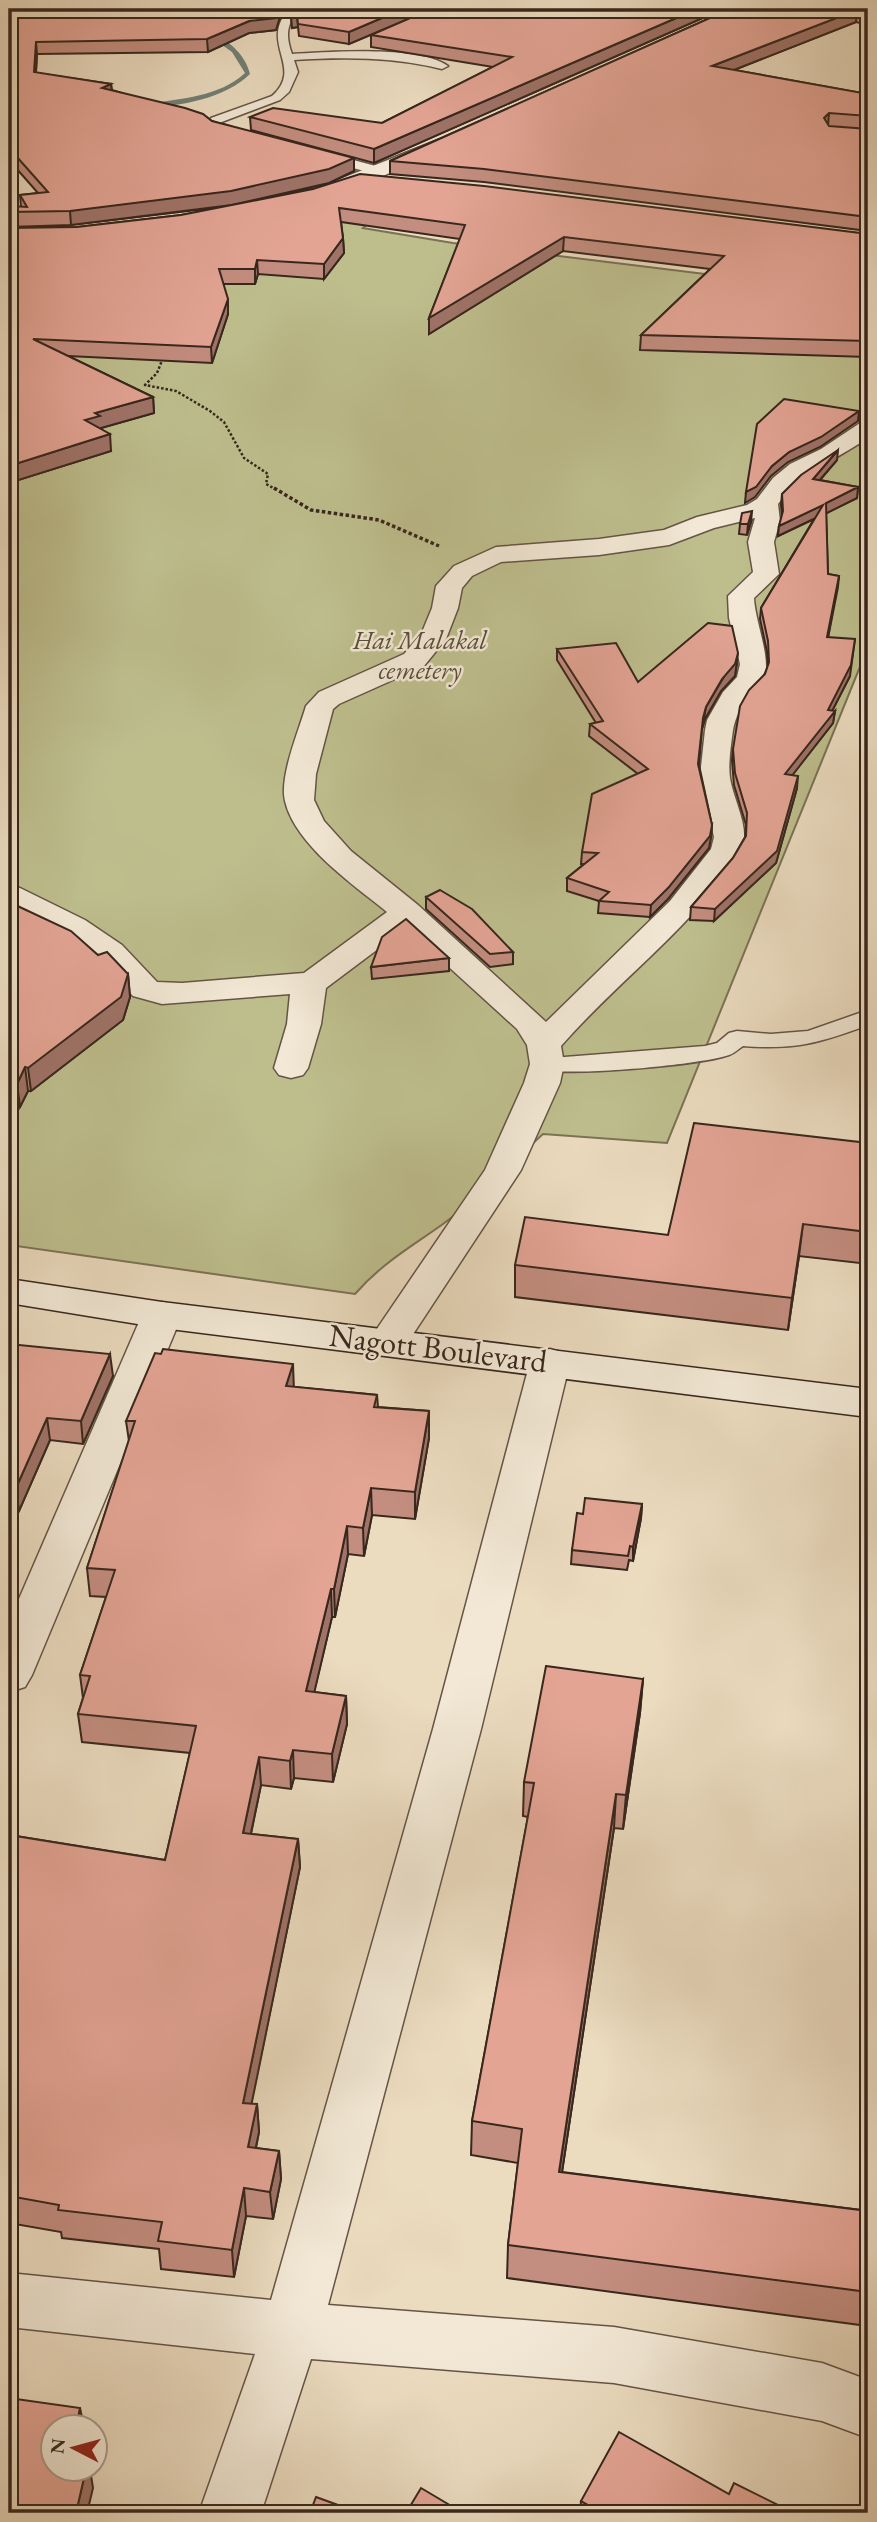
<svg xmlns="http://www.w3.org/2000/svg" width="877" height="2522" viewBox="0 0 877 2522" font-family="'EB Garamond',serif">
<rect width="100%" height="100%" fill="#ebdbbf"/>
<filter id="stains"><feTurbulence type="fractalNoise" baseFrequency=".00286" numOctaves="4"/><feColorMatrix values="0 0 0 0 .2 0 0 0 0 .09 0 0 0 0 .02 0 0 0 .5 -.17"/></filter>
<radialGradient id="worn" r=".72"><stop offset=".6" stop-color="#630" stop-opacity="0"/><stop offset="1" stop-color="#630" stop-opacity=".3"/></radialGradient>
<path fill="#bebe8d" stroke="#7b7255" stroke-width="2" d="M400 194 363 228 453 243 868 294V647L667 1143 543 1134C511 1163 478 1199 443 1224 411 1247 382 1263 355 1294L9 1245V239Z"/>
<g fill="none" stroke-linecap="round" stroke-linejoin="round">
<path fill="#728076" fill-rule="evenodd" d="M213 34C230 41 246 56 250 74 226 98 179 107 146 107L148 104C182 98 219 97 245 73L232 52 211 37Z"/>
<g stroke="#655446" stroke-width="3">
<g id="lane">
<path d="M289 9H299C287 24 285 35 292 54 328 52 419 45 448 66L442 69C393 57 344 57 294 60L298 72 289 92 280 100 219 123 246 132V138H238L208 128 206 125 211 118 272 96C305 67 258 44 289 9Z"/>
<polygon points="320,151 383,168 385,171 379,175 316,158 314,155"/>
<path d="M868 1010V1025C819 1043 796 1050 743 1046 738 1049 735 1053 729 1055 699 1065 569 1077 539 1069L535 1064 539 1059 705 1046 717 1043 729 1033 737 1031 771 1034 808 1031Z"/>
</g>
</g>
<g stroke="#655446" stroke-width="3">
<g id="street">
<polygon points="438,140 444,141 447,145 444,149 367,183 322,199 313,193 315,189"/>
<path d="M868 421V438C835 460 803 472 778 504L780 521 774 542 779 574 754 598C755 622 773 662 763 681 760 688 753 691 749 696 741 705 735 719 733 730 731 745 728 763 730 778 733 797 746 821 744 840 741 860 722 879 710 894 664 949 608 992 561 1046L564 1064 560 1083 521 1170 402 1351 388 1355 374 1351 368 1342 485 1170 524 1083 530 1064 527 1045 517 1029 406 928 326 988 321 1024 308 1068 303 1075 291 1078 279 1075 274 1068 287 1024 290 994 162 1004 133 996 98 959 63 934 9 909V886L20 888 85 920 122 945 157 982 182 983 304 973 387 912C354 885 295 845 285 801 279 777 299 730 306 706L319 692 404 654 420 637 432 608 436 586 454 566 496 547 599 539 664 530 697 517 747 505 757 499 773 478 790 464 821 449 860 423ZM755 518 748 542 753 572 728 596 729 618 740 664 737 677 723 692 707 720 705 730 700 776 714 837 711 849 670 901 546 1022 418 905 351 851 324 821 314 800 316 774 333 709 339 704 424 666 446 639 458 608 462 588 472 576 501 562 599 555 669 545 714 528Z"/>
<polygon points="162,1302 176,1306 182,1315 32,1675 25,1687 9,1692 9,1622 142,1315 148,1306"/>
<polygon points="550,1349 564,1353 570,1362 481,1729 328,2305 614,2327 822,2363 868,2380 868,2438 822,2421 614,2383 311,2359 261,2513 199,2513 255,2354 9,2327 9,2273 271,2300 433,1729 530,1362 536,1353"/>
</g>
</g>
<g stroke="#38271d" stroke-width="3">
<polygon id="secondary" points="9,1279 162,1302 868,1389 868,1417 162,1328 9,1303"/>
</g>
<polyline stroke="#38271d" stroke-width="2.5" stroke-dasharray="2.5 2" stroke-linecap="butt" points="163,358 157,373 145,385 176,391 210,411 224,422 244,458 268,474 266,484 277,490"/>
<polyline stroke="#38271d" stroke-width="3.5" stroke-dasharray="3.5 2.5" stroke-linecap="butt" points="274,488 311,510 379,520 439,546"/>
<use href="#lane" fill="#f2e8d5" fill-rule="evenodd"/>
<use href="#street" fill="#f2e8d5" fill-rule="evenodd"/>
<use href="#secondary" fill="#f2e8d5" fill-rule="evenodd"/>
</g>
<g fill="#c38d7f" stroke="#38271d" stroke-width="2">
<polygon points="9,9 287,9 279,20 276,30 249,33 208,52 37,54 36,73 111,84 112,90 212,121 354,171 329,183 235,205 313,189 868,234 868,357 640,350 641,335 710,269 563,251 429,334 429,318 460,239 341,222 343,238 344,253 324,279 258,274 255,284 223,284 228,314 212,363 68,356 153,397 154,413 101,428 111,451 9,483 9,228 77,227 181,215 230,206 71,225 9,227 9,206 21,207 20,195 38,193 9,160"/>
<polygon points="723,9 374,163 251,130 250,117 382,123 493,67 371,47 371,35 396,24 349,44 299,36 298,27 292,28 291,16"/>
<polygon points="730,9 868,9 868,25 856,22 734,70 868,94 868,231 484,182 390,174 390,161"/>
<polygon points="837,460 820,480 858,487 857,498 826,513 828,574 839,576 828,637 850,676 832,711 835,711 833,723 792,775 797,788 776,863 714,921 690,920 691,907 733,858 745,837 746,825 734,785 732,760 733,749 768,666 767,652 760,619 761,608 814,519 778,536 779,526 782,516 781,505 782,494"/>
<polygon points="751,522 747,535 739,534 740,524"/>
<polygon points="557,649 638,682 737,664 735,676 721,691 705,719 702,729 699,765 712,825 711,837 709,848 668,899 650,917 598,913 599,901 567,891 567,878 584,864 581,864 582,852 638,774 589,736 590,724 596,723 557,660"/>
<polygon points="426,897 513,952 513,964 490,967 426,909"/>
<polygon points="9,902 98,955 128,974 130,997 123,1020 31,1091 28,1091 20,1107 9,1106"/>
<polygon points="449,958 449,971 372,979 371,967"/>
<polygon points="868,1143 868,1264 799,1256 788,1330 515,1297 515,1265 668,1235"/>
<polygon points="9,1344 113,1376 83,1444 50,1440 19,1511 9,1510"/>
<polygon points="294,1387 377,1395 378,1407 429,1411 429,1438 415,1519 372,1515 364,1556 348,1554 335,1617 332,1617 314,1692 346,1696 347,1724 333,1782 294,1778 291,1789 261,1785 251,1834 298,1839 300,1867 251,2104 257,2104 259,2132 256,2148 279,2151 281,2179 273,2219 246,2216 234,2277 161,2269 159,2249 62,2238 61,2232 9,2223 9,1835 165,1860 190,1753 82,1742 78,1714 83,1698 80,1675 106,1597 90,1596 87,1568 129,1441 126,1421"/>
<polygon points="642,1504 641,1518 633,1561 629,1560 627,1570 571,1564 572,1550 583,1514"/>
<polygon points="643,1679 640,1713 623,1829 614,1828 562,2172 868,2211 868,2326 507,2278 508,2245 518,2163 471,2155 472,2121 528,1817 523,1816 524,1782"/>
<polygon points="729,2494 794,2513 580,2513 581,2501"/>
</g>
<g fill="#9f7368" stroke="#38271d" stroke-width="2">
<polygon points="278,9 287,9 279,20 276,30 249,33 208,52 207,39"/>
<polygon points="403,9 432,9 349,44 349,32"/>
<polygon points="697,9 723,9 374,163 374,149"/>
<polygon points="857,10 856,22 711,79 712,66"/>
<polygon points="297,15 298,27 292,28 291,16"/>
<polygon points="36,42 37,54 35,85 34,72"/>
<polygon points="111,84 112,97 102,88"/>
<polygon points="829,113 828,126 824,118"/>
<polygon points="354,158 354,171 329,183 232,205 71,225 70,211"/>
<polygon points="564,237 563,251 429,334 429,318"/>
<polygon points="343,238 344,253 324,279 324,264"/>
<polygon points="257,260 258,274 255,284 255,269"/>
<polygon points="228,299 228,314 212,363 211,347"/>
<polygon points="153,397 154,413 101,428 101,432 85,420 95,413"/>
<polygon points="859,411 858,421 820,447 788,462 771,476 755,497 745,503 746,492 772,466 789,452"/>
<polygon points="110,434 111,451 9,483 9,466"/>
<polygon points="838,450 837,460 812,489 813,479"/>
<polygon points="858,487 857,498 825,514 826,503"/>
<polygon points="823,505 822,515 778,536 779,526"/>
<polygon points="752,511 751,522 747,535 748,524"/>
<polygon points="839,576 838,587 826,648 827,637"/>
<polygon points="855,639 850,676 827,721 835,711 833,723 784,786 785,774 828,710"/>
<polygon points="738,653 735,676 721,691 705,719 702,729 706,707"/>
<polygon points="798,776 797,788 776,863 714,921 715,909"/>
<polygon points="712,825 711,837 709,848 668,899 650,917 651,905"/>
<polygon points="128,974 130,997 123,1020 31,1091 28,1068"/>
<polygon points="25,1067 28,1091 20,1107 17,1084"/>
<polygon points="803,1224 799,1256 788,1330 792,1298"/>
<polygon points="110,1354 113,1376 83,1444 81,1421"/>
<polygon points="293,1364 294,1391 286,1386"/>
<polygon points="429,1411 429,1438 415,1519 415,1492"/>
<polygon points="47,1418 50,1440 19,1511 16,1488"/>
<polygon points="371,1488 372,1515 364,1556 363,1528"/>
<polygon points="642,1504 641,1518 633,1561 633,1547"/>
<polygon points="347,1526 348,1554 335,1617 334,1589"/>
<polygon points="331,1589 332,1617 308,1719 306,1691"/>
<polygon points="643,1679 640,1713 623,1829 626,1795"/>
<polygon points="346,1696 347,1724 333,1782 332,1754"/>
<polygon points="293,1750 294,1778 291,1789 290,1761"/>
<polygon points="259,1757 261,1785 245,1861 243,1833"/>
<polygon points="616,1794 614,1828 557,2205 559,2172"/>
<polygon points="298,1839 300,1867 246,2131 243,2103"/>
<polygon points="257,2104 259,2132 250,2175 248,2147"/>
<polygon points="279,2151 281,2179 273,2219 270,2192"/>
<polygon points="244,2188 246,2216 234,2277 232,2250"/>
<polygon points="80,2408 84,2427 76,2427"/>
<polygon points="86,2469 90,2469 93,2488 87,2513 76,2513"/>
</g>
<g fill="#e3a494" stroke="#38271d" stroke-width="2">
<polygon points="9,9 278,9 276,18 249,21 207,39 36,42 34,72 111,84 102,88 185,108 203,114 212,121 354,158 329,169 231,191 70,211 9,212 9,206 27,207 20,195 48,192 9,148"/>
<polygon points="295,9 403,9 349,32 298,24 297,15 291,16"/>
<polygon points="431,9 697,9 374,149 250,117 273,108 382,123 512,57 371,35"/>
<polygon points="730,9 868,9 868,12 857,10 712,66 868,94 868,116 829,113 824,118 829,126 868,129 868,217 484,169 390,161"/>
<polygon points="360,174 484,186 868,234 868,341 641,335 724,256 564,237 429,318 465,225 339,208 343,238 324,264 257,260 255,269 219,269 228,299 211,347 33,339 153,397 95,413 100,416 85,420 110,434 9,466 9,228 77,227 181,215 313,189"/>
<polygon points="784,399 859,411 821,437 789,452 772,466 756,487 746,492 757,424"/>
<polygon points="838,450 813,479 858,487 826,503 828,574 839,576 827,637 855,639 851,665 828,710 835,711 785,774 798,776 777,851 715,909 691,907 733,858 746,836 747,813 735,773 733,749 740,706 749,690 765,674 769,662 768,641 761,608 823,505 779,526 783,511 782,494 801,475"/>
<polygon points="752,511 748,524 740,524 742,513"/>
<polygon points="708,623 732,626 738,653 735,664 722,679 706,707 703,718 698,764 712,825 710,836 669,887 651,905 599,901 609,892 567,878 598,853 582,852 592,794 648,769 590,724 603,721 557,649 616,643 638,682"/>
<polygon points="440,890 472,909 513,952 490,954 426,897"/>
<polygon points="9,902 71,931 98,955 107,952 128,974 121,997 28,1068 25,1067 17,1084 9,1083"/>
<polygon points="406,919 449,958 371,967 382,937"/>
<polygon points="694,1123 868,1143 868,1232 803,1224 792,1298 515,1265 525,1217 668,1235"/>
<polygon points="9,1344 110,1354 81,1421 47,1418 16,1488 9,1487"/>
<polygon points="163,1349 293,1364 286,1386 377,1395 374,1407 429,1411 415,1492 371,1488 363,1528 347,1526 334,1589 331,1589 306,1691 346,1696 332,1754 293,1750 290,1761 259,1757 243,1833 298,1839 243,2103 257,2104 248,2147 279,2151 270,2192 244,2188 232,2250 158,2241 162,2222 58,2210 59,2205 9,2196 9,1835 165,1860 196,1726 78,1714 90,1676 80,1675 115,1570 87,1568 135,1421 126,1421 155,1353 161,1354"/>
<polygon points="585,1498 642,1504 633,1547 630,1546 628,1556 572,1550 577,1513 583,1514"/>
<polygon points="546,1666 643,1679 626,1795 616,1794 559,2172 868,2211 868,2292 508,2245 522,2129 472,2121 534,1783 524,1782"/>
<polygon points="9,2398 80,2408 76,2427 52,2427 52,2469 86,2469 76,2513 9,2513"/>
<polygon points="619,2432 729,2494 734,2483 794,2513 602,2513 581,2501"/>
<polygon points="421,2488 463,2513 406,2513"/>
<polygon points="316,2497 360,2513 310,2513"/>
</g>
<g text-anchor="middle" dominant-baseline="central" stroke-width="5" stroke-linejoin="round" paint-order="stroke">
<g font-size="26" font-style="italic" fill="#5a4d39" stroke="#f2e8d5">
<text x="420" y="640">Hai Malakal<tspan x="420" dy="30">cemetery</tspan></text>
</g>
<g font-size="32" fill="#38271d" stroke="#f2e8d5">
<text transform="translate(438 1348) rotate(7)">Nagott Boulevard</text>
</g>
</g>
<rect width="877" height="2522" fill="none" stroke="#ebdbbf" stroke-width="35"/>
<rect x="10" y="10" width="856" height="2501" fill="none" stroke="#38271d" stroke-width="3.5"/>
<rect x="18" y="18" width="842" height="2487" fill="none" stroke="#38271d" stroke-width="2"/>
<g transform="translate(74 2448) rotate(276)"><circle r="33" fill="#f2e8d5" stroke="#a89b8b" stroke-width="2"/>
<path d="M0-5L12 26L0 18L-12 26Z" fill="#8f2418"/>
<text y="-10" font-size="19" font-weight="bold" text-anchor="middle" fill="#38271d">N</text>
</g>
<rect width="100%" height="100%" filter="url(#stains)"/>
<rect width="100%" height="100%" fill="url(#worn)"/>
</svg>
